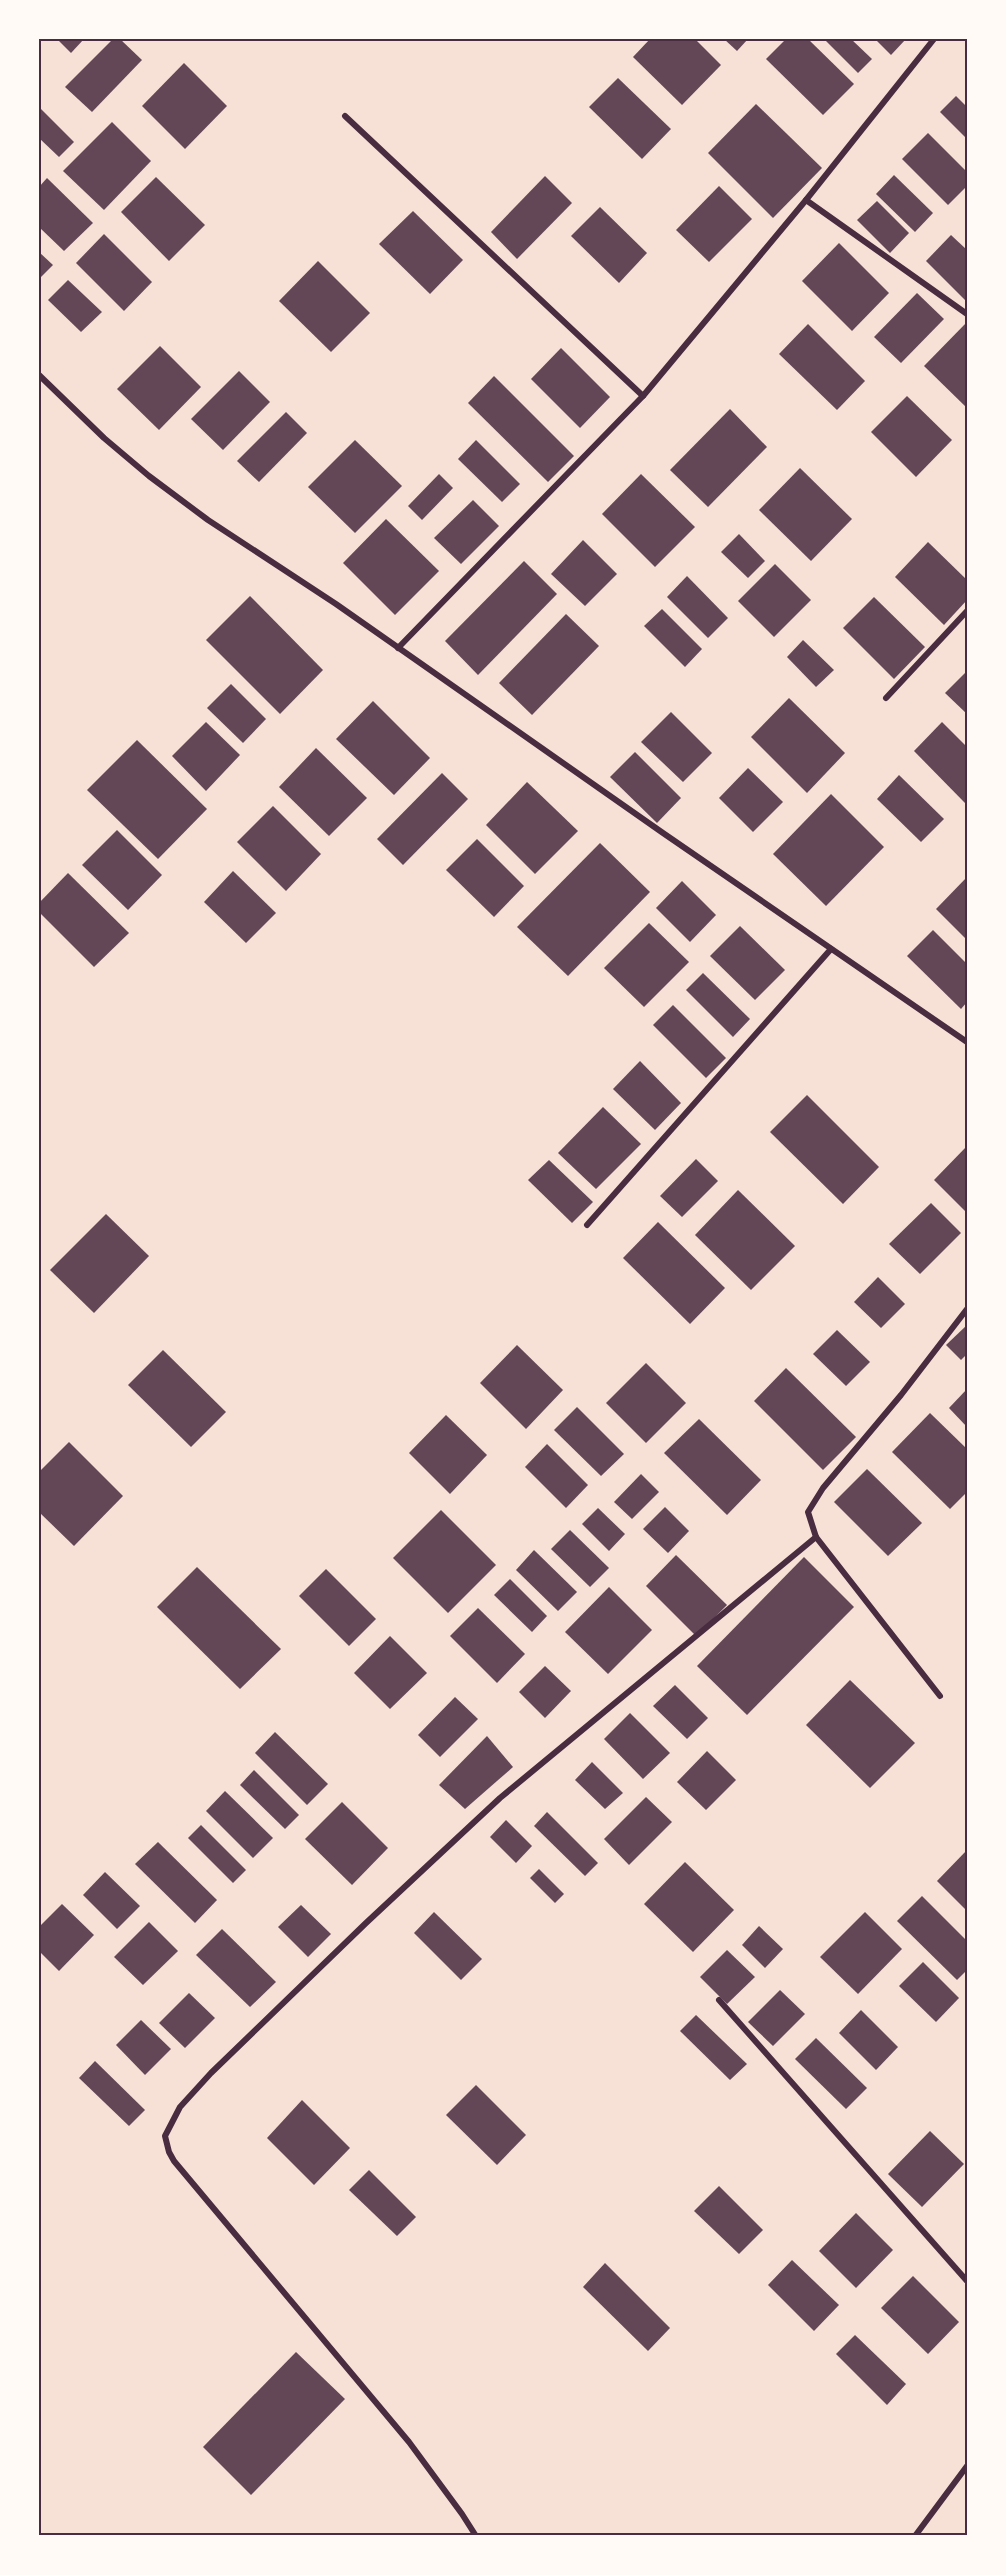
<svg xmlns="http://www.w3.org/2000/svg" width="1006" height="2575" viewBox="0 0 1006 2575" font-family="'Open Sans',sans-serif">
<rect width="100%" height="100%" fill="#f7e1d7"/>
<g fill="#644757">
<polygon points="57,39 84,39 71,53"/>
<polygon points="113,39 120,39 142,60 92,112 65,87"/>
<polygon points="650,39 695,39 721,65 682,105 633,57"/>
<polygon points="724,39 748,39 737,51"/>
<polygon points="786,39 808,39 854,84 823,115 766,59"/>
<polygon points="824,39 851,39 872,59 858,73"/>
<polygon points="875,39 906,39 891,55"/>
<polygon points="184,63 227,106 185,149 142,106"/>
<polygon points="618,78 671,129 642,159 589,107"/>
<polygon points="956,96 967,107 967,139 940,112"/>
<polygon points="756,104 822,168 773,218 708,153"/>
<polygon points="39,107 74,142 59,157 39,138"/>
<polygon points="112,122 151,161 104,210 63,171"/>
<polygon points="928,133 967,172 967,186 948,205 902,159"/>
<polygon points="894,175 933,213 915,232 876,194"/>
<polygon points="545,176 572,203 517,259 491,232"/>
<polygon points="156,177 205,225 169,261 121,212"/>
<polygon points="47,178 93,223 64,251 39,227 39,187"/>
<polygon points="719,186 752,219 709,262 676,230"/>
<polygon points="877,201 909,233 890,253 857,220"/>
<polygon points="600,207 647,253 619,283 571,236"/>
<polygon points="413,211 463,260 430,294 379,244"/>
<polygon points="104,234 152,282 124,311 76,263"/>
<polygon points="951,235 967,250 967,302 926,261"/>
<polygon points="839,243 889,293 852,331 802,281"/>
<polygon points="39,252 53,265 39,279"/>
<polygon points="318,261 370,313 331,352 279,301"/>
<polygon points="68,280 102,312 81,332 48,300"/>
<polygon points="917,293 944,319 901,363 874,337"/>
<polygon points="967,322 967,408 924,366"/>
<polygon points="808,324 865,381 837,410 779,354"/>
<polygon points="160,346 201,387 159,430 117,389"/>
<polygon points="561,348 610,397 580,428 531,379"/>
<polygon points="239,371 270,402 223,450 191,419"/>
<polygon points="494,376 574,456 548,482 468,403"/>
<polygon points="907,396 952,440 916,477 871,432"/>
<polygon points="730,409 767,447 708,507 670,470"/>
<polygon points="286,412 307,433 259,482 237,461"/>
<polygon points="355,440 402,486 355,533 308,487"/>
<polygon points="476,440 520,484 502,502 458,459"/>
<polygon points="800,468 852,519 811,561 759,510"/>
<polygon points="439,474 453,488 422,520 408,506"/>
<polygon points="641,474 695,527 655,567 602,514"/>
<polygon points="473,500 499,526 461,564 434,538"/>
<polygon points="386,519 439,571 395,615 343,563"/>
<polygon points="739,534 765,561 748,578 721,552"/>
<polygon points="583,540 617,574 585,606 551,574"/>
<polygon points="928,542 967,580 967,600 944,625 895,577"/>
<polygon points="524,561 557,594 478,675 445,641"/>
<polygon points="775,564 811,600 774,637 738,601"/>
<polygon points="687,576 728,618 708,638 667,597"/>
<polygon points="250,596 323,670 280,714 206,640"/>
<polygon points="874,597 925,647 894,679 843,628"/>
<polygon points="662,609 702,649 685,667 644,626"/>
<polygon points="566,614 599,646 532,715 499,683"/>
<polygon points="803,640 834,670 816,687 787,657"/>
<polygon points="967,671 967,714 945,693"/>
<polygon points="231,684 266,719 243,743 207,708"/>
<polygon points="789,698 845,753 807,793 751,737"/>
<polygon points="373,701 430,758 394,795 336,739"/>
<polygon points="671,712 712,753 683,782 641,742"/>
<polygon points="206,722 240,755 206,791 172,756"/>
<polygon points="942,722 967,747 965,803 914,751"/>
<polygon points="137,740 207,809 158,859 87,790"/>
<polygon points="316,748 367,798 329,836 279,787"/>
<polygon points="635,752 681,798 657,823 610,777"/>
<polygon points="748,768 783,802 753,832 719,798"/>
<polygon points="442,773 468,799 403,865 377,839"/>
<polygon points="899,775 944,819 921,842 877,799"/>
<polygon points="527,782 578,831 535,874 486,825"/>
<polygon points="831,794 884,847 826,906 773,854"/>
<polygon points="273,806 321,854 286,891 237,842"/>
<polygon points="117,830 162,875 128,910 82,865"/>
<polygon points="477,839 524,886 494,917 446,870"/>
<polygon points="600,843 650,892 568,976 517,927"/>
<polygon points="233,871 276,913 246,943 204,902"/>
<polygon points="68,873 129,933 94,967 39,912 39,903"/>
<polygon points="967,877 967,940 936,909"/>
<polygon points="682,881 716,915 690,942 656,908"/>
<polygon points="649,923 689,962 644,1007 604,968"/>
<polygon points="740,926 785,970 755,1000 710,956"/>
<polygon points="933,930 967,964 967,1002 961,1009 907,956"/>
<polygon points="703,973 750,1019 733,1037 686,990"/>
<polygon points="673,1005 726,1058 706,1078 653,1025"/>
<polygon points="640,1061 681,1103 655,1130 613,1089"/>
<polygon points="807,1095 879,1167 843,1204 770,1132"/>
<polygon points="603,1107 641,1144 596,1189 558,1153"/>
<polygon points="967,1146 967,1213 934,1180"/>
<polygon points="696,1159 718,1181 682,1217 660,1196"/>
<polygon points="549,1160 593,1202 572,1223 528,1180"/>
<polygon points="738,1190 795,1246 751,1290 695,1235"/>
<polygon points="931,1203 961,1233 920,1274 889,1244"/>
<polygon points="106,1214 149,1256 94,1313 50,1270"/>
<polygon points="658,1222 725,1288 690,1324 623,1258"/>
<polygon points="878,1277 905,1304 881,1328 854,1302"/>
<polygon points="967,1325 967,1354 961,1360 946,1345"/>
<polygon points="837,1330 870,1362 846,1386 813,1354"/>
<polygon points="517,1345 563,1390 526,1429 480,1383"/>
<polygon points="163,1350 226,1412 191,1447 128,1385"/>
<polygon points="646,1363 686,1403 646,1443 606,1403"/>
<polygon points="786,1368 856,1437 823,1470 754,1401"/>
<polygon points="967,1389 967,1427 949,1408"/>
<polygon points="577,1407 624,1454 601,1476 554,1430"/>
<polygon points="930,1413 967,1449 967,1492 950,1509 892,1452"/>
<polygon points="446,1415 487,1455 450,1494 409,1453"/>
<polygon points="699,1419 761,1480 727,1515 664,1453"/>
<polygon points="69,1442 123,1496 74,1546 39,1512 39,1472"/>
<polygon points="547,1444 588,1485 566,1508 525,1467"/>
<polygon points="867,1469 922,1523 888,1556 834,1502"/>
<polygon points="641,1474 659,1492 632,1519 614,1502"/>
<polygon points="665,1507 689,1531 668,1553 643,1529"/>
<polygon points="598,1508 625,1534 609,1551 582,1524"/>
<polygon points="441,1510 496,1565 448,1613 393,1558"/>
<polygon points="570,1530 609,1568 590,1587 551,1549"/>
<polygon points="534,1550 577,1592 558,1611 516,1570"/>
<polygon points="676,1555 727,1605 696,1636 646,1586"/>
<polygon points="804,1557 854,1607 747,1715 697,1666"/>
<polygon points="197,1567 281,1649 240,1689 157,1607"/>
<polygon points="326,1569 376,1619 349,1646 299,1596"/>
<polygon points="510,1579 547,1616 532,1632 494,1595"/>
<polygon points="609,1587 652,1630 608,1674 565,1632"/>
<polygon points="478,1608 525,1654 497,1683 450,1636"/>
<polygon points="390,1636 427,1673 390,1709 354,1673"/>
<polygon points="545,1666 571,1691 545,1718 519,1692"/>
<polygon points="850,1680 915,1743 870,1788 806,1725"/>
<polygon points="675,1685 708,1718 687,1739 653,1706"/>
<polygon points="455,1697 478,1719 440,1757 418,1735"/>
<polygon points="630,1713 670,1753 643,1779 604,1739"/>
<polygon points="275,1732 328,1784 307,1805 255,1753"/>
<polygon points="487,1736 513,1767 465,1809 439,1785"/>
<polygon points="707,1751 736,1780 706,1810 677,1782"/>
<polygon points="592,1762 623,1793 605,1809 575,1780"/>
<polygon points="254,1770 299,1815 285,1829 240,1785"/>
<polygon points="225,1791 273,1838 253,1858 206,1811"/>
<polygon points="646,1797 672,1822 629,1865 604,1839"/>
<polygon points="342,1802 388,1848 352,1885 305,1839"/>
<polygon points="547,1812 598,1863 585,1876 534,1826"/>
<polygon points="506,1820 532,1846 516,1863 490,1837"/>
<polygon points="201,1825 246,1870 233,1883 188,1838"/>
<polygon points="158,1842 217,1900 195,1923 135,1864"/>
<polygon points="967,1850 967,1911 937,1881"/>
<polygon points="685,1862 734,1910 693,1952 644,1904"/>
<polygon points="539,1869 564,1894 555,1903 530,1878"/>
<polygon points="105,1872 140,1906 117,1929 83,1895"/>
<polygon points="922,1896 967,1941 967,1970 957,1980 897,1921"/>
<polygon points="62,1904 94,1935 59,1971 39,1951 39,1927"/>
<polygon points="301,1905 331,1934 308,1957 278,1927"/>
<polygon points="434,1912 482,1959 461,1980 414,1933"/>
<polygon points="865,1912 902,1949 858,1994 820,1957"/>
<polygon points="149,1922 178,1951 143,1985 114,1957"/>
<polygon points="759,1926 783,1949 765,1968 742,1945"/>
<polygon points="222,1929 276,1982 250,2007 196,1955"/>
<polygon points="727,1950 755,1977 727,2004 700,1977"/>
<polygon points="923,1962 959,1998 936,2022 899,1986"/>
<polygon points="780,1990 805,2014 773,2046 748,2022"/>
<polygon points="189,1993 215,2018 185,2048 159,2023"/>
<polygon points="861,2010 898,2047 876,2070 839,2033"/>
<polygon points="696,2015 747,2064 730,2080 680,2031"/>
<polygon points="141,2020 171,2049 145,2075 116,2045"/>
<polygon points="816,2038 867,2088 846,2109 795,2059"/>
<polygon points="95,2061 145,2110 129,2126 79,2078"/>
<polygon points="476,2085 526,2135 497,2165 446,2115"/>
<polygon points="302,2100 350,2148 314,2185 267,2138"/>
<polygon points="930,2131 964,2164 922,2207 888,2174"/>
<polygon points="369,2170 416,2217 397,2236 349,2190"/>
<polygon points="719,2186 763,2230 739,2254 694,2211"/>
<polygon points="856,2213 893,2250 856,2288 819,2251"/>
<polygon points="792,2260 839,2305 814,2331 768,2285"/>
<polygon points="605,2263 670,2328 648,2351 583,2287"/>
<polygon points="913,2276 959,2322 928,2354 881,2308"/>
<polygon points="855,2335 906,2384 887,2405 836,2354"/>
<polygon points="296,2352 345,2399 251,2495 203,2447"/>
</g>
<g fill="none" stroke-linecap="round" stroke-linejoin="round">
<g stroke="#4a2c40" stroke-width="6">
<polyline points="345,116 643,396"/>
<polyline points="806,200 967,314"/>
<polyline points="39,375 104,438 149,476 208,520 336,604 663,833 967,1042"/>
<polyline points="398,648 643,396 806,200 934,39"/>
<polyline points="886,698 967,611"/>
<polyline points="587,1225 831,949"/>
<polyline points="940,1696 816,1537 808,1512 823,1488 901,1395 967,1309"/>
<polyline points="719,2000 967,2281"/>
<polyline points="476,2536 462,2514 409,2442 174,2161 169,2152 165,2136 180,2107 211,2073 366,1923 500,1798 816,1537"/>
<polyline points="915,2536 967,2466"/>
</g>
</g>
<rect width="1006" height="2575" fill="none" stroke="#fffaf5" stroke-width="81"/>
<rect x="40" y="40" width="926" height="2494" fill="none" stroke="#4a2c40" stroke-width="2"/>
</svg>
